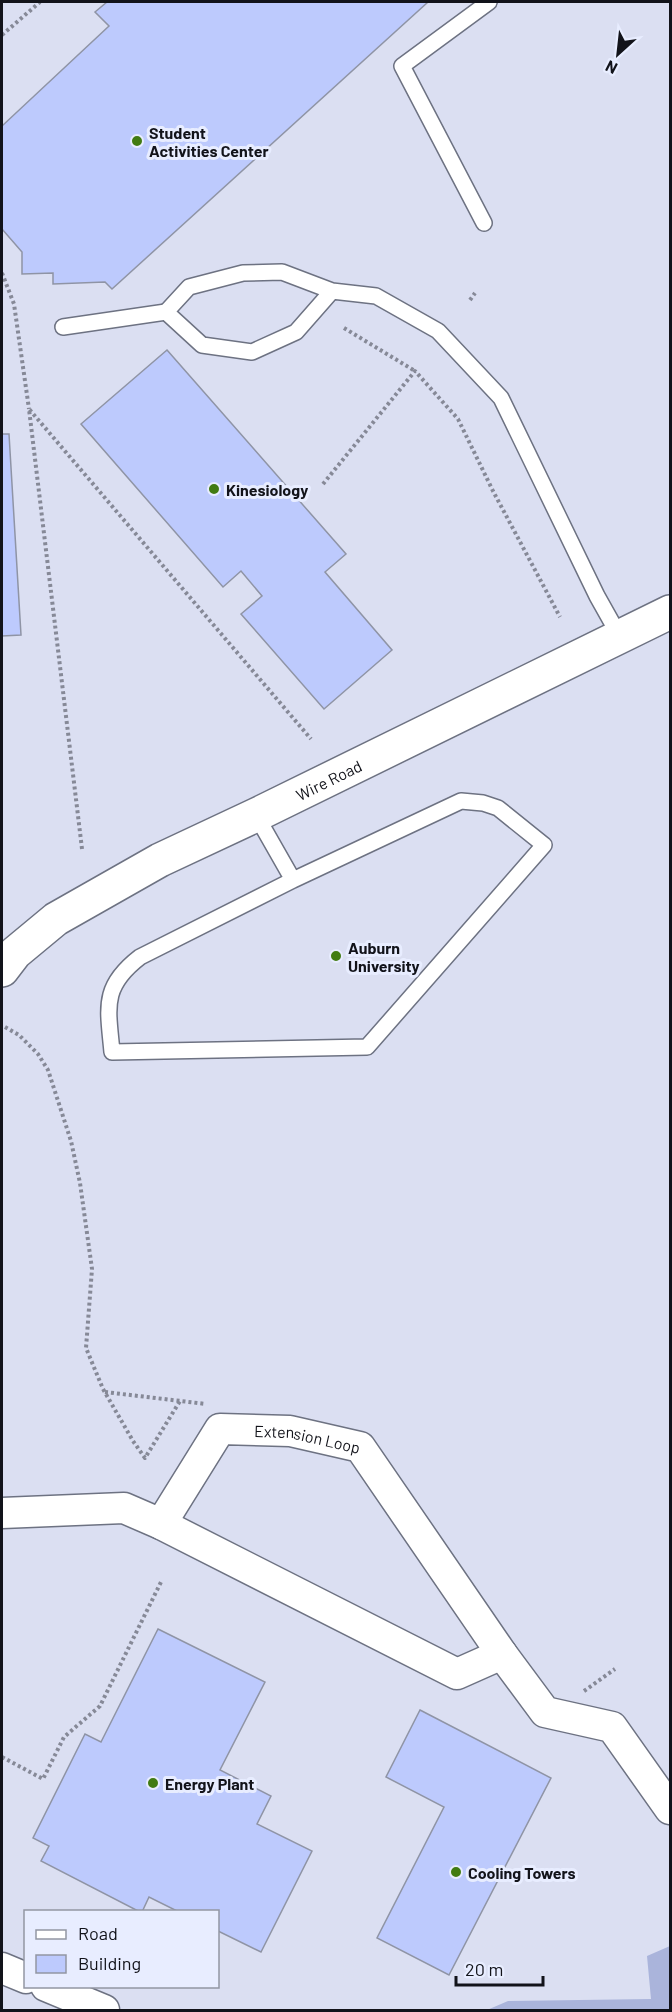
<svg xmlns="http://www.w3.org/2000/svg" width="672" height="2012" viewBox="0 0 672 2012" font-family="Barlow,sans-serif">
<rect width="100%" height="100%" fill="#dbdff2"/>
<polygon fill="#aab4db" points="670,1946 670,2010 487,2010 508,2001 651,1999 647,1956"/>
<g fill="#bdcafd" stroke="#8f94a5" stroke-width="1.5">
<polygon points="107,2 428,2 112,289 105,282 53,284 53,273 22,274 22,252 2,229 2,126 109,26 95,12"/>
<polygon points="167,350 346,554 325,572 392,650 324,709 241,614 262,596 241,571 223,587 81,424"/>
<polygon points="2,434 9,434 21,635 2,636"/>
<polygon points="158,1629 265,1682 220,1770 271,1796 257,1824 312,1851 261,1952 218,1931 218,1912 179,1912 149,1897 142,1912 140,1912 41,1861 49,1846 33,1838 85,1734 101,1742"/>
<polygon points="420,1710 551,1778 449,1975 377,1938 444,1807 386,1777"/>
</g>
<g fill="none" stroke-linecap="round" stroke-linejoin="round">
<g stroke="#6d7282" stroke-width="18">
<g id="service">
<polyline points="484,223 402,66 489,2"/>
<polyline points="332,291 282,272 243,273 189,287 166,312 202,345 252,352 296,332 332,291 376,296 438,331 501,398 597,596 620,637"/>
<polyline points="63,327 166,312"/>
<path d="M256 815 293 880 140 957C101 987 108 1008 112 1052L367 1047 544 845 498 808 483 803 461 801 293 880"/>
</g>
</g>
<g stroke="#6d7282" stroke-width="33">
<g id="minor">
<polyline points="2,1513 124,1508 161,1524 457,1674 502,1654"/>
<path id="s1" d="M161 1524 220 1429 290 1431 360 1447 502 1654 545 1712 612 1727 670 1809"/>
<polyline points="2,1968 26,1978"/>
<polyline points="46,1986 104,2010"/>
</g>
</g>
<g stroke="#6d7282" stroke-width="36">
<g id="tertiary">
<path id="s2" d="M2 970 15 953 56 919 160 860 256 815 670 612"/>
</g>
</g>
<g stroke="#868997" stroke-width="4" stroke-dasharray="3 3" stroke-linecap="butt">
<polyline points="2,35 40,2"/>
<polyline points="2,273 14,304 29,409"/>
<polyline points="470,300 475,293"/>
<polyline points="344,328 415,371"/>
<polyline points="323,484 415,371 458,419 493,491 560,617"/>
<polyline points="82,849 29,409 311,739"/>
<polyline points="5,1027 19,1035 38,1054 48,1070 71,1141 80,1183 92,1269 86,1348 103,1389 133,1441 145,1458 180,1401"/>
<polyline points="105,1392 206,1404"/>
<polyline points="584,1691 615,1669"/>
<polyline points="2,1757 43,1779 64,1737 100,1706 161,1582"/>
</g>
<use href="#service" stroke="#fff" stroke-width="15"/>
<use href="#minor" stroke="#fff" stroke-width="30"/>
<use href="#tertiary" stroke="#fff" stroke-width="33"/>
</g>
<g fill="#417b12" stroke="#e8edff" stroke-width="2">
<circle cx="137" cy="141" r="6"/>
<circle cx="214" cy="489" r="6"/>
<circle cx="336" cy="956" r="6"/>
<circle cx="153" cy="1783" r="6"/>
<circle cx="456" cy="1872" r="6"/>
</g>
<g text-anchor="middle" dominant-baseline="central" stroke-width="6" stroke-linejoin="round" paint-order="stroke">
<g font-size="16" font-weight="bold" fill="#12131a" stroke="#e8edff" text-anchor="start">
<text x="149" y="132">Student<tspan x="149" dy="18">Activities Center</tspan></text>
<text x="226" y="489">Kinesiology</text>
<text x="348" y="947">Auburn<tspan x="348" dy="18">University</tspan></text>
<text x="165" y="1783">Energy Plant</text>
<text x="468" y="1872">Cooling Towers</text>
</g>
<g font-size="16" fill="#12131a" stroke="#e8edff">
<text stroke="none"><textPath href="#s2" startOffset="381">Wire Road</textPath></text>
<text stroke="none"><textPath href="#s1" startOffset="200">Extension Loop</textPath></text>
</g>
</g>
<rect width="672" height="2012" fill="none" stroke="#12131a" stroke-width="6"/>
<rect x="24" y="1910" width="195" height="78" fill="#e8edff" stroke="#9296a3" stroke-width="1.5"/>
<rect x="36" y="1930" width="30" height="9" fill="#ffffff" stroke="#9296a3" stroke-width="1.5"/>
<text x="78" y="1940" font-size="18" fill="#12131a">Road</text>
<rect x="36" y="1955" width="30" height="18" fill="#bdcafd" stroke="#9296a3" stroke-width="1.5"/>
<text x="78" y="1970" font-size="18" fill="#12131a">Building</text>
<g transform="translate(618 54) rotate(207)" stroke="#e8edff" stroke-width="4.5" paint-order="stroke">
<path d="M0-4.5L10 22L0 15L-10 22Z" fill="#12131a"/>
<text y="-9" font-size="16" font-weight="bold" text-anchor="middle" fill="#12131a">N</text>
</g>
<path d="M456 1976v9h87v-9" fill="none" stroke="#12131a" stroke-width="3"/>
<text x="465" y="1976" font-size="18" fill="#12131a" stroke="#e8edff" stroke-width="4.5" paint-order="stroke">20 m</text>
</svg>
